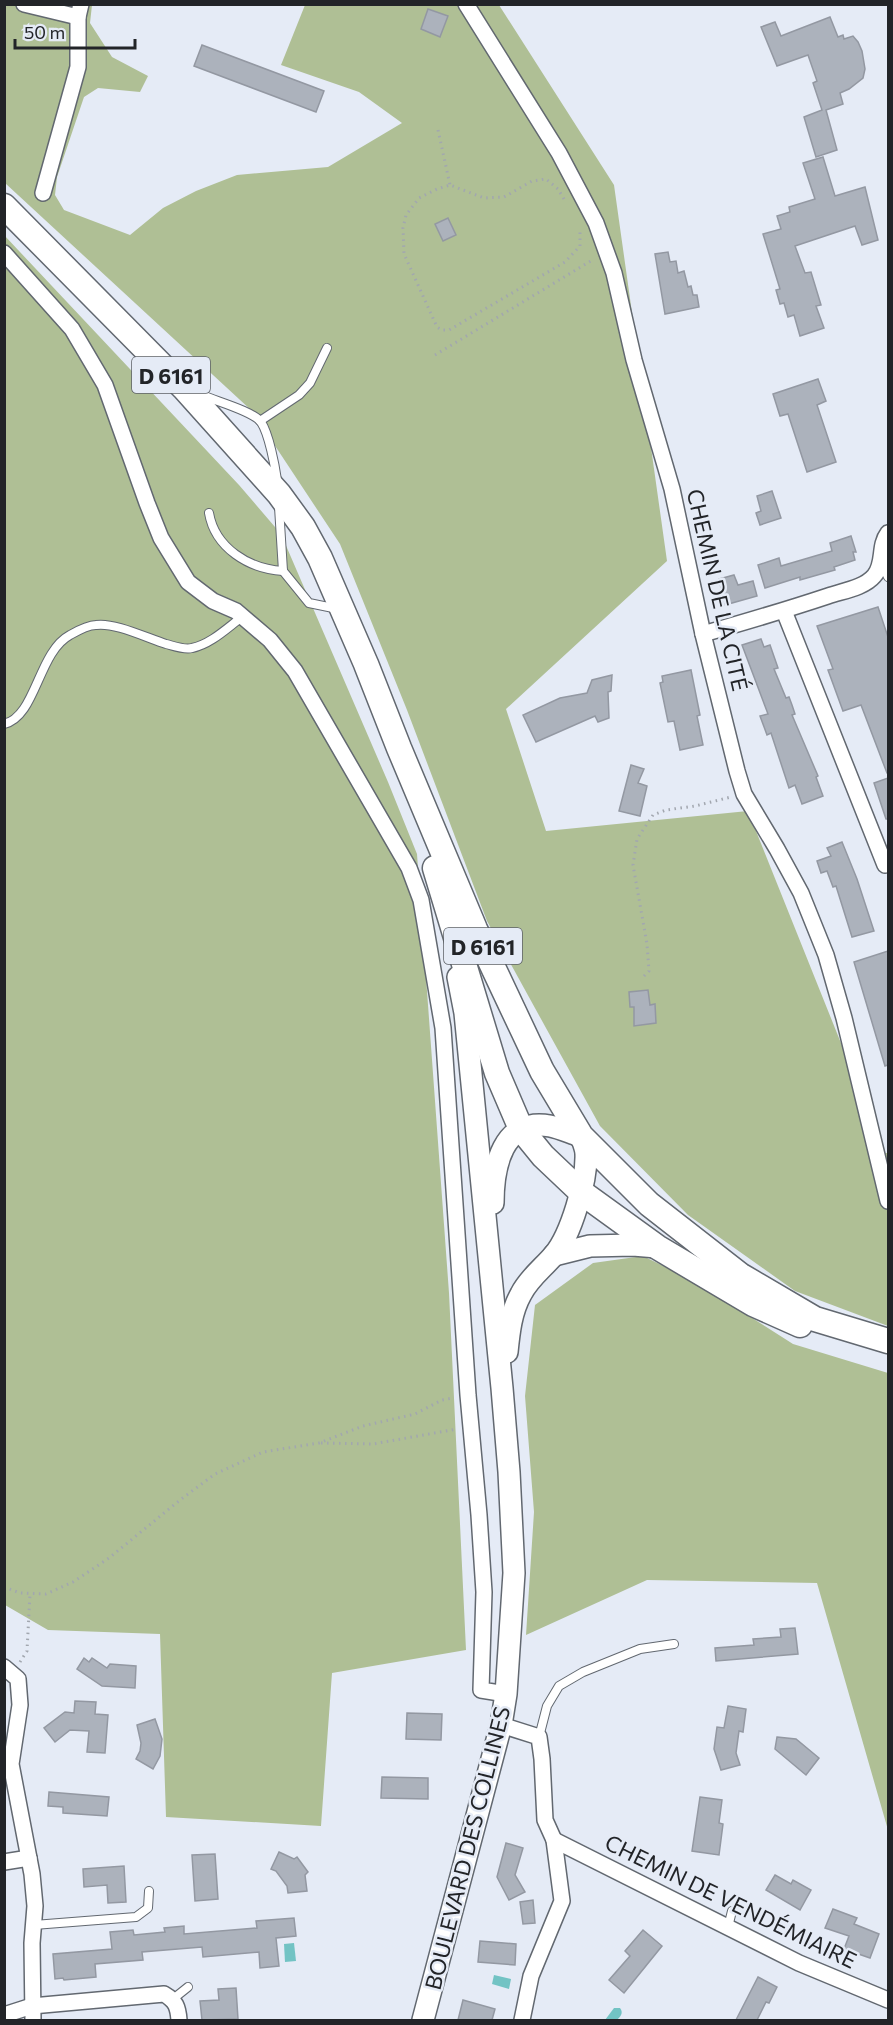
<svg xmlns="http://www.w3.org/2000/svg" width="893" height="2025" viewBox="0 0 893 2025" font-family="Commissioner,sans-serif">
<rect width="100%" height="100%" fill="#e5ebf6"/>
<g fill="#afbf95">
<polygon points="4,5 92,5 90,23 112,57 148,76 140,92 98,88 84,97 57,177 55,195 64,210 130,235 163,208 196,191 237,175 328,167 402,123 359,92 281,65 305,5 499,5 614,185 667,561 506,709 546,831 748,811 885,1153 888,1153 888,1326 795,1291 688,1215 600,1126 487,921 407,710 340,544 252,411 5,183"/>
<polygon points="4,235 239,485 281,534 388,782 417,854 449,1293 466,1650 332,1673 321,1826 166,1817 160,1634 48,1630 5,1605"/>
<polygon points="643,1256 692,1280 793,1344 888,1373 888,1830 817,1583 647,1580 526,1635 534,1512 525,1396 535,1305 593,1263"/>
</g>
<g fill="#72c3c4">
<polygon points="294,1943 296,1961 285,1962 284,1944"/>
<polygon points="494,1975 511,1979 509,1989 492,1984"/>
<path d="M614 2008H620C624 2013 620 2017 617 2020H605Z"/>
</g>
<g fill="#acb2bc" stroke="#9398a2" stroke-width="1.5">
<polygon points="428,9 448,16 440,37 421,29"/>
<polygon points="830,17 838,37 843,35 844,39 853,36 858,42 862,51 865,69 863,78 849,89 840,93 843,104 826,110 837,150 816,157 804,117 822,110 813,83 817,81 808,55 777,66 761,27 775,22 781,36"/>
<polygon points="202,45 324,91 316,112 194,66"/>
<polygon points="823,157 835,196 865,187 878,240 862,245 855,226 795,246 805,273 811,272 821,305 816,306 824,328 800,336 794,315 788,317 784,303 780,304 776,290 780,289 763,234 781,229 777,216 790,212 789,207 815,199 803,163"/>
<polygon points="448,218 456,235 443,241 435,224"/>
<polygon points="668,252 670,262 676,261 678,273 684,271 688,287 691,286 693,295 697,295 699,307 665,314 655,254"/>
<polygon points="818,379 826,401 817,405 836,462 807,472 788,414 780,416 773,394"/>
<polygon points="772,491 781,518 760,525 756,513 761,511 757,496"/>
<polygon points="851,536 856,552 853,552 855,560 834,567 835,570 800,580 800,577 765,588 758,565 779,558 781,566 832,551 830,543"/>
<polygon points="734,575 738,585 753,581 757,596 725,605 719,579"/>
<polygon points="878,607 888,637 888,773 887,773 861,705 843,711 828,670 833,669 817,626"/>
<polygon points="761,639 764,647 770,645 778,668 774,669 786,698 789,697 792,705 795,714 792,715 818,776 816,777 823,796 802,804 795,785 789,788 771,733 767,735 760,716 768,714 742,645"/>
<polygon points="691,670 700,715 697,716 703,745 680,750 674,721 668,722 660,683 663,682 662,676"/>
<polygon points="612,675 611,691 608,692 609,718 598,722 595,716 536,742 523,715 560,698 587,693 592,680"/>
<polygon points="631,765 644,769 638,783 647,786 640,816 619,811"/>
<polygon points="888,778 888,819 886,819 874,783"/>
<polygon points="842,842 857,879 874,931 852,937 836,886 833,887 827,871 821,873 817,861 831,856 827,848"/>
<polygon points="888,951 888,1065 885,1066 854,962"/>
<polygon points="648,990 650,1005 655,1004 656,1023 634,1026 634,1007 630,1007 629,992"/>
<polygon points="795,1628 798,1654 716,1661 715,1648 754,1645 753,1639 781,1637 780,1629"/>
<polygon points="84,1658 89,1662 92,1658 107,1668 110,1664 136,1666 135,1688 102,1686 77,1669"/>
<polygon points="75,1701 96,1702 95,1714 108,1715 105,1753 87,1752 89,1731 70,1730 55,1742 44,1728 65,1712 74,1713"/>
<polygon points="728,1706 746,1709 743,1732 739,1731 736,1753 740,1765 721,1770 714,1749 717,1727 724,1728"/>
<polygon points="407,1713 442,1714 441,1740 406,1739"/>
<polygon points="155,1719 162,1739 160,1756 153,1769 136,1759 140,1751 141,1743 137,1725"/>
<polygon points="777,1737 796,1739 819,1758 806,1775 775,1749"/>
<polygon points="382,1777 428,1778 428,1799 381,1798"/>
<polygon points="49,1792 109,1797 107,1816 63,1813 63,1807 48,1806"/>
<polygon points="700,1797 722,1800 719,1823 723,1824 719,1855 692,1851"/>
<polygon points="506,1843 523,1848 515,1875 525,1892 509,1900 497,1877"/>
<polygon points="279,1852 294,1859 297,1857 308,1872 305,1875 307,1891 288,1893 287,1886 276,1871 271,1869"/>
<polygon points="215,1854 218,1899 195,1901 192,1855"/>
<polygon points="124,1866 126,1902 108,1903 107,1885 84,1887 83,1869"/>
<polygon points="775,1875 791,1884 793,1880 811,1890 800,1910 766,1890"/>
<polygon points="533,1900 535,1923 523,1924 520,1902"/>
<polygon points="833,1909 857,1918 854,1924 879,1934 870,1958 844,1949 849,1936 825,1928"/>
<polygon points="294,1918 296,1936 276,1938 279,1966 260,1968 259,1952 203,1957 202,1947 142,1952 143,1960 95,1964 96,1977 64,1980 63,1978 55,1979 53,1954 112,1949 110,1932 133,1930 134,1935 165,1932 164,1928 184,1926 184,1934 257,1928 256,1921"/>
<polygon points="643,1930 662,1946 624,1993 609,1980 630,1956 625,1951"/>
<polygon points="480,1941 516,1944 515,1965 478,1962"/>
<polygon points="758,1977 777,1987 769,2003 766,2002 757,2020 736,2020"/>
<polygon points="236,1988 238,2019 202,2020 200,2001 219,2000 218,1989"/>
<polygon points="463,2000 495,2009 492,2020 458,2020"/>
</g>
<g fill="none" stroke-linecap="round" stroke-linejoin="round">
<g stroke="#626870" stroke-width="10">
<g id="lane">
<path d="M202 395C215 401 253 411 261 422 269 434 275 466 277 480"/>
<polyline points="260,421 299,395 310,383 327,348"/>
<polyline points="279,507 283,571 309,603 338,609"/>
<path d="M209 513C215 548 249 569 283 571"/>
<polyline points="882,564 888,577"/>
<path d="M4 724C36 717 38 652 70 635 77 631 88 625 96 625 114 622 147 638 166 644 174 646 184 650 192 648 211 644 227 628 242 617"/>
<polyline points="539,1737 547,1706 559,1686 583,1672 640,1649 674,1644"/>
<polyline points="34,1925 136,1917 148,1908 149,1891"/>
<polyline points="728,1927 732,1911"/>
<polyline points="173,1999 188,1987"/>
</g>
</g>
<g stroke="#626870" stroke-width="18">
<g id="street">
<polyline points="24,4 78,17"/>
<polyline points="466,4 559,153 596,223 614,273 634,360 672,489 703,634 737,771 744,794 777,849 801,893 826,955 844,1018 888,1201"/>
<polyline points="43,193 78,67 78,17 81,4"/>
<polyline points="4,253 72,329 105,385 147,503 161,538 188,582 213,601 236,611 270,640 295,671 409,868 421,900 443,1028 468,1395 479,1515 484,1592 481,1690 506,1694"/>
<polyline points="784,611 885,865"/>
<path d="M703 634C745 622 786 610 828 596 842 591 864 588 874 576 885 564 878 546 888 533"/>
<polyline points="4,1667 18,1679 20,1705 11,1764 32,1874 35,1906 32,1943 33,2020"/>
<polyline points="501,1725 539,1737 542,1759 545,1820 554,1840 562,1901 531,1976 522,2020"/>
<polyline points="554,1840 799,1963 888,2000"/>
<polyline points="4,1862 29,1858"/>
<path d="M4 2015 32 2006 164 1994C176 2001 178 2007 179 2020"/>
</g>
</g>
<g stroke="#626870" stroke-width="24">
<g id="secondary">
<path d="M493 1203C493 1168 502 1117 550 1126 560 1128 571 1133 581 1136 583 1142 586 1149 586 1154 587 1180 571 1235 554 1255 543 1268 529 1278 521 1294 511 1312 509 1332 507 1352"/>
<polyline points="554,1255 590,1246 633,1245 657,1247"/>
<polyline points="423,2020 501,1725 506,1694 514,1573 509,1472 502,1388 465,1013 458,977"/>
</g>
</g>
<g stroke="#626870" stroke-width="27">
<g id="primary">
<polyline points="4,206 184,388 279,494 303,527 320,558 366,664 399,748 475,929 542,1071 581,1136 649,1204 740,1275 815,1319 888,1341"/>
<polyline points="435,868 497,1073 521,1129 543,1156 581,1192 657,1247 753,1304 800,1325"/>
</g>
</g>
<g stroke="#a2a7af" stroke-width="3" stroke-dasharray="1.5 4.5" stroke-linecap="butt">
<polyline points="438,130 450,185"/>
<polyline points="564,199 558,189 546,179 532,181 504,197 484,198 450,185 437,189 419,198 406,215 403,228 404,254 437,327 442,330 449,330 565,262 580,246 580,228"/>
<polyline points="435,355 594,259"/>
<polyline points="644,976 649,971 647,944 633,865 637,839 653,815 666,810 695,806 731,797"/>
<polyline points="321,1443 373,1444 457,1429"/>
<polyline points="4,1587 20,1593 46,1594 73,1582 109,1558 180,1500 215,1474 263,1452 319,1443 363,1426 415,1414 442,1400 453,1398"/>
<polyline points="20,1662 27,1651 30,1594"/>
</g>
<use href="#lane" stroke="#fff" stroke-width="8"/>
<use href="#street" stroke="#fff" stroke-width="15"/>
<use href="#secondary" stroke="#fff" stroke-width="21"/>
<use href="#primary" stroke="#fff" stroke-width="24"/>
</g>
<g text-anchor="middle" dominant-baseline="central" stroke-width="5" stroke-linejoin="round" paint-order="stroke">
<g fill="#e5ebf6" stroke="#5c6066" stroke-width="1.5">
<rect x="132" y="357" width="78" height="36" rx="4.5"/>
<rect x="444" y="928" width="78" height="36" rx="4.5"/>
</g>
<g font-size="21" font-weight="bold" fill="#222428">
<text x="171" y="375">D 6161</text>
<text x="483" y="946">D 6161</text>
</g>
<g font-size="22" fill="#222428" stroke="#e5ebf6">
<text transform="translate(718 590) rotate(77)">CHEMIN DE LA CITÉ</text>
<text transform="translate(467 1848) rotate(-76)">BOULEVARD DES COLLINES</text>
<text transform="translate(731 1901) rotate(26)">CHEMIN DE VENDÉMIAIRE</text>
</g>
</g>
<rect width="893" height="2025" fill="none" stroke="#222428" stroke-width="12"/>
<path d="M15 39v9h120v-9" fill="none" stroke="#222428" stroke-width="3"/>
<text x="24" y="39" font-size="18" fill="#222428" stroke="#e5ebf6" stroke-width="4.5" paint-order="stroke">50 m</text>
</svg>
